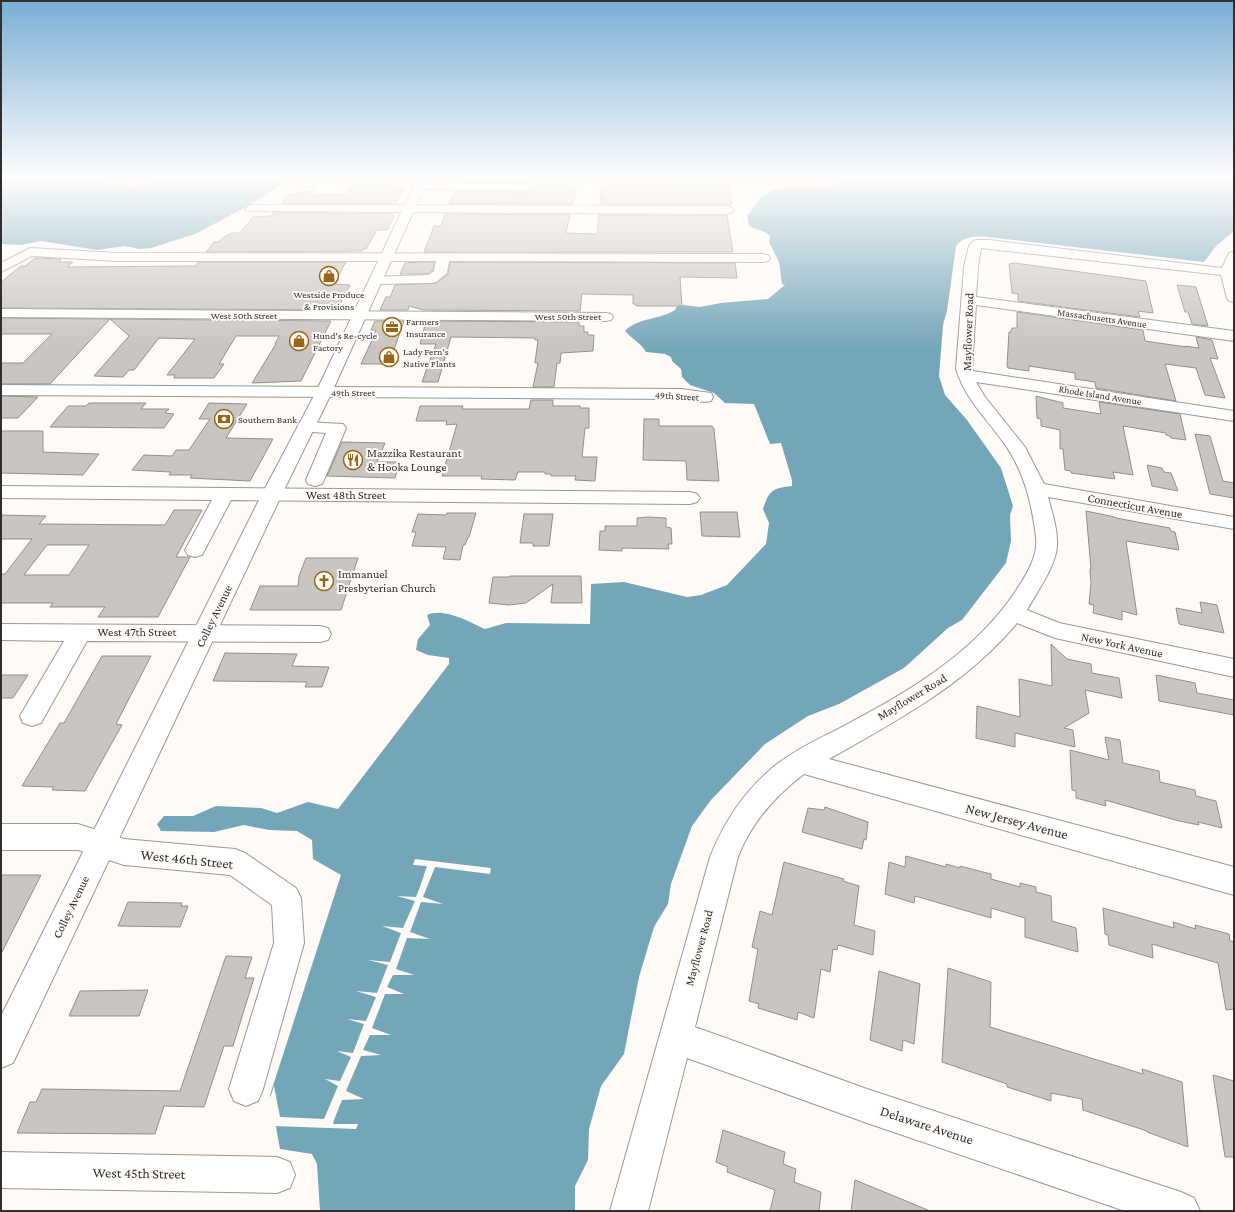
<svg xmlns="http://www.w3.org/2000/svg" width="1235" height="1212" viewBox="0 0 1235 1212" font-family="'Crimson Pro',serif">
<rect width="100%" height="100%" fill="#fffaf6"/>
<g fill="#74a6b9">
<polygon points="1,179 88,179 132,186 151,182 155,179 290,179 250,205 195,234 151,248 139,249 125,246 97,250 41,241 21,245 1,244"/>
<path d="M828 179H1234V231L1217 245 1204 262 988 237C976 236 964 236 956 246L947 311 943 325 939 376 945 395 967 420 1001 468 1013 506 1010 515 1011 541 1006 563 962 620 948 628 904 668 839 704 808 716 765 744 711 800 692 826 671 884 668 904 654 927 639 977 624 1054 601 1086 589 1129 588 1160 575 1186V1211H320L317 1164 312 1154 280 1149 270 1095 341 875 313 859 312 840 297 831 269 830 244 825 214 832 161 831 157 824 164 816H193L216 806 261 808 277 813 308 802 338 809 449 664V658L428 655 416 650 418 639 430 625 427 615C443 607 470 622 485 629L506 623 590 624 591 584 624 582 687 597 701 595 727 585 766 544 769 523 763 509C769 491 772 488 792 486V480L781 443 770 444 754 404 725 403 714 393 690 385 682 377 681 369 672 361 671 357 665 354 646 352C641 343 632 339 625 331 638 317 662 320 676 309V307L683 305 700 307 721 303 768 299 785 285 782 284 779 262 769 242 770 236 765 232 749 226 747 215C754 210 756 201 763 196 783 182 812 187 836 185L840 182Z"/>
</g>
<polygon fill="#fffaf6" points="415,859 491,868 490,874 435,867 423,897 443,904 421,902 410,932 430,939 407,938 396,969 414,975 393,975 387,987 404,994 385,994 372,1028 391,1035 370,1035 363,1050 381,1055 361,1056 346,1091 364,1099 342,1100 334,1120 333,1124 358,1124 356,1129 274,1126 269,1101 274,1086 280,1117 324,1119 338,1086 325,1079 340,1081 351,1057 337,1051 353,1053 364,1024 347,1019 366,1021 376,997 356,991 377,993 388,965 368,960 390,962 401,933 382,926 403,928 415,901 397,896 416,897 421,884 427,866 413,865"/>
<g fill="#c9c5c1" stroke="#938f8b" fill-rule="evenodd">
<polygon points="357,179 397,179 392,189 403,189 395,204 281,204 287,196 315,189 312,195 346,195"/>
<polygon points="460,179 578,179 573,204 449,204 455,191 527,192 534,188 527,182 458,182"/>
<polygon points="703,179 727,179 732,204 600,204 602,182 667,184 681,184 682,181 703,181"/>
<polygon points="274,213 390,213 394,216 387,230 377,230 366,249 363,249 362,251 206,252 214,242 218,242 221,239 232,233 240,233 253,217 271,216"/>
<polygon points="445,214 570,215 566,233 597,234 599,215 727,215 733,252 424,252 434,226 441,226"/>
<polygon points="35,258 61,259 59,262 73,262 67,267 196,266 198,262 346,262 334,284 350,285 337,310 1,308 1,282 21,266 25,266"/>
<polygon points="419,262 434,262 433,270 428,274 400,274 405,263"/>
<polygon points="450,262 735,263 737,278 680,277 682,306 636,306 636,304 633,304 633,295 582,294 580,311 423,310 409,306 408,310 380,310 386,297 390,297 395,285 436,283 448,274"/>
<polygon points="1015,263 1146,281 1153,313 1138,311 1140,317 1018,301 1018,294 1012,293 1009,264"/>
<polygon points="1177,285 1196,287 1208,326 1192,324 1188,312 1185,312"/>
<polygon points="1017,312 1143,330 1145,341 1186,347 1185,346 1199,348 1196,337 1212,340 1218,359 1210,358 1225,398 1205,395 1196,368 1165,364 1176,401 1096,388 1095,382 1075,379 1075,373 1029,366 1029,371 1008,368 1007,366 1009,332 1011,332 1012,328 1017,328"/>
<polygon points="1,318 110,319 50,384 1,384 1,363 23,363 52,334 1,334"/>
<polygon points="110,319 331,321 301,381 252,383 276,344 275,344 279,336 236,336 219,364 224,364 214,378 174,378 175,375 167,375 195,339 159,338 134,370 129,370 123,377 94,376 129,336"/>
<polygon points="375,321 404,321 389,364 361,364 373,338 376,330 371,330"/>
<polygon points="426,321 579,322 579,326 584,326 584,332 588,332 588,335 594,335 593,351 561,353 560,363 557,363 554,387 533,387 538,363 535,363 538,340 535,340 535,338 451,337 438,382 422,382 436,344 420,344"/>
<polygon points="1,396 38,397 18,418 1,418"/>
<polygon points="1036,396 1063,403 1063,408 1101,414 1099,402 1180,414 1186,440 1171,438 1170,436 1166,435 1166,433 1123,426 1133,475 1113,472 1115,479 1071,473 1071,471 1065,470 1063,449 1060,449 1060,430 1041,426 1041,419 1037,418"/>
<polygon points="531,400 553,400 553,406 580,406 580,408 589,408 589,428 585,428 582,457 597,457 595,481 575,480 576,476 551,476 551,474 545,474 545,472 518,472 515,480 481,479 482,476 442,476 457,424 446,425 447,421 416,421 420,406 463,406 462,409 529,409"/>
<polygon points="89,403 146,403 141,409 169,409 165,413 174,414 164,428 50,427 68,406 86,406"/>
<polygon points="209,403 247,404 226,438 273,439 250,481 190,478 192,475 169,475 171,472 132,470 144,455 172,456 176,450 189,450 210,419 199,419"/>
<polygon points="644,419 659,419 659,426 712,426 714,429 719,481 687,480 686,461 643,460"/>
<polygon points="1,431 43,431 43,452 99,454 83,475 1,473"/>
<polygon points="1195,434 1210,436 1223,481 1234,483 1234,498 1210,494"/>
<polygon points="342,442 385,443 377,462 400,462 395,478 327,476"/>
<polygon points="1147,465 1162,468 1164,472 1171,473 1178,491 1152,486"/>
<path d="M174 510H202L176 557H190L158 617H98L105 607H50L53 603H1V574H5L32 539H1V515L46 516 39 524 165 525ZM47 545H89L69 575H24Z"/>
<polygon points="1086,511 1115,517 1116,518 1170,528 1170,531 1175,532 1179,550 1126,541 1137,615 1122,611 1122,620 1093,613 1094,605 1089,604 1091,583 1090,569 1091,569"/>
<polygon points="700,512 737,512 740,537 702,536"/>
<polygon points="447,513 476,513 469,537 468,537 465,545 463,545 460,560 443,559 446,547 412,546 416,532 412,532 418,514 446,515"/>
<polygon points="524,514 553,514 549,546 533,546 533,543 520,543"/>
<polygon points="648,517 666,518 666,527 671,528 672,544 668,544 669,549 622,548 622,551 599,550 600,531 605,531 605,526 637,526 637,518"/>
<polygon points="306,558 358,558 341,610 250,610 260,586 298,586 299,576"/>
<polygon points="510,576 581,576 582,603 551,603 553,584 526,603 509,605 489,603 493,577 510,577"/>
<polygon points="1200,602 1217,605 1224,633 1179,624 1176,608 1202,613"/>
<polygon points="1051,644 1067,659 1091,664 1092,673 1119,678 1122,698 1085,690 1089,713 1064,728 1073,730 1075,747 1015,733 1015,747 976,738 977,706 1020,717 1019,679 1052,686"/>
<polygon points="225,653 297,654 292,666 329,667 322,687 305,687 307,682 213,681"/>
<polygon points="102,656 151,656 116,724 122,725 85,791 52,790 54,787 22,786 60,723 64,723"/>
<polygon points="1,675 28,675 13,698 1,698"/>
<polygon points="1156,675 1195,683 1197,693 1234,700 1234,715 1159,701"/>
<polygon points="1105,737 1120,740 1123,763 1159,771 1160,782 1195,790 1196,796 1216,801 1222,828 1198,822 1199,825 1179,821 1105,800 1106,806 1076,798 1076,791 1072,790 1070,750 1109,760"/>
<polygon points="825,807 868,822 866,840 864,839 862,849 802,832 808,808 824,810"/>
<polygon points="906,856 946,867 946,864 960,868 960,866 991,874 991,879 1020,887 1020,883 1036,887 1036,892 1051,896 1052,921 1076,928 1078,952 1025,937 1025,918 991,908 991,918 915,896 914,903 885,894 889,862 905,867"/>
<polygon points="784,862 844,879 843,881 859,886 854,925 875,931 873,955 838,945 837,950 833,949 830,972 821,969 814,1018 798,1012 797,1020 758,1008 759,1004 749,1001 758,949 752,947 760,911 772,915"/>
<polygon points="1,875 41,875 1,954"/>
<polygon points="128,902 182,903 181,906 188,906 180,927 118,926"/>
<polygon points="1103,908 1174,928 1173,922 1196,929 1195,925 1229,934 1230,941 1234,942 1234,1009 1226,1010 1218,963 1152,944 1153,958 1109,945 1108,935 1105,934"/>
<polygon points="226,956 252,957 245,978 254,978 233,1046 224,1046 204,1107 164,1106 155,1134 17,1133 30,1102 36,1102 42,1089 180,1091"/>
<polygon points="948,968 991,982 990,1027 1143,1074 1142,1069 1182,1082 1188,1147 1147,1132 1147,1131 1083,1110 1082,1099 1051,1093 1051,1101 1007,1087 1007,1084 942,1062"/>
<polygon points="879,971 920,984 914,1044 903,1040 902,1051 870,1040"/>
<polygon points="148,990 139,1016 69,1016 80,991"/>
<polygon points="1213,1075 1234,1081 1234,1157 1225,1157"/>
<polygon points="723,1130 785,1152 783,1164 796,1169 794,1182 821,1192 819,1211 770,1211 775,1190 727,1172 728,1167 716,1162"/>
<polygon points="855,1180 928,1210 928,1211 851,1211"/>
</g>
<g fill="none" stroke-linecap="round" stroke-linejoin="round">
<g stroke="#9b9792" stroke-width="2">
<g id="minor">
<polygon points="308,179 323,179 311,186 303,186 301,184"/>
<polygon points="421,184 527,184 533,187 527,190 417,189 415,187 417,185"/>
<polygon points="251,205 728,206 732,208 734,210 732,212 728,214 247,211 245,209 247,207"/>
<path d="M977 240H989L1222 268 1229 253 1234 252V302L1229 301 1227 298 1221 275 981 248 978 267 976 297 1234 331V341L976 305 972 369 973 371 1234 411V421L976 382 985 397 1025 447 1044 484 1234 517V529L1048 497C1052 512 1058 530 1057 546 1056 566 1037 592 1027 610L1059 623 1234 659V677L1055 638 1017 623C966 684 897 721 829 759L1234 867V895L804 774C775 796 751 823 738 857L695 1027 867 1089 1181 1192 1194 1198 1200 1211H1125L867 1123 687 1058 648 1211H610L710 857C725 821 742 794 772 768 796 748 826 736 853 721 916 688 980 648 1019 586 1028 572 1038 555 1036 537 1032 505 1025 474 1006 446 988 420 965 399 956 369L964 267 969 246 973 241Z"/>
<polygon points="30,248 117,253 763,254 768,255 770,258 768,261 763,262 449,261 447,273 436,282 431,283 376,284 371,283 369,280 371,277 428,275 434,271 436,261 117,261 32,256 1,272 1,263"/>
<polygon points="1,309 606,313 611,314 613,317 611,320 606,321 1,317"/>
<polygon points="1,385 681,389 711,393 713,397 711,401 705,402 681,399 1,395"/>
<polygon points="306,422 343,424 346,428 324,480 322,484 315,486 308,484 306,480 326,433 300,431 297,427 300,423"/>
<polygon points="1,486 690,492 697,494 700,498 697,502 690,504 231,500 202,555 195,557 188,555 185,550 212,500 1,498"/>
<polygon points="1,624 320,626 328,628 331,634 328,640 320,642 87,641 41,723 32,726 23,723 20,716 64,641 1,640"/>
<polygon points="1,824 78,824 124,839 235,849 245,853 296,888 301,898 304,943 263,1089 258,1101 246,1106 234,1101 229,1089 274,943 272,905 230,875 124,865 78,850 1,850"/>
<polygon points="1,1152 277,1157 290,1162 295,1175 290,1188 277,1193 1,1188"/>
</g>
</g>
<g stroke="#9b9792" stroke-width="2">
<polygon id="major" points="417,179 428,179 332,392 282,494 13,1063 1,1068 1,1016 262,494 316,392"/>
</g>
<use href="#minor" fill="#fff" fill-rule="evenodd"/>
<use href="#major" fill="#fff" fill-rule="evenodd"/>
</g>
<linearGradient id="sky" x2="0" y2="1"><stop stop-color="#79aed5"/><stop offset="0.51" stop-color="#fffdfb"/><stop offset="1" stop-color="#fffdfb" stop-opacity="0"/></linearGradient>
<rect width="1235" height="349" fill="url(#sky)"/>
<defs>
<g id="shop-ring" transform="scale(1)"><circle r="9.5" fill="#fffaf6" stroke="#976618" stroke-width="1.5"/><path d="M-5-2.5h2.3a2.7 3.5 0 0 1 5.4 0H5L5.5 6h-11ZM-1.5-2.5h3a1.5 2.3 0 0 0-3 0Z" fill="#976618"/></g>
<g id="office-ring" transform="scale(1)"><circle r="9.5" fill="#fffaf6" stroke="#976618" stroke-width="1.5"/><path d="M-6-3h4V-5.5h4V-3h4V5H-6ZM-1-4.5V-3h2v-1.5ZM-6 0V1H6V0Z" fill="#976618"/></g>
<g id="bank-ring" transform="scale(1)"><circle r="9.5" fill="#fffaf6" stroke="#976618" stroke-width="1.5"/><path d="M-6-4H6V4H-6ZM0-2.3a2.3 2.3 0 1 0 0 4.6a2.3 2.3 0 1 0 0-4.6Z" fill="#976618"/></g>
<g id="restaurant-ring" transform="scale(1)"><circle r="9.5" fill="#fffaf6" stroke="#976618" stroke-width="1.5"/><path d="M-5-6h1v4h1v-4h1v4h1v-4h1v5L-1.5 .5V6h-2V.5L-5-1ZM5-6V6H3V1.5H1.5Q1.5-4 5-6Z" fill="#976618"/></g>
<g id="church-ring" transform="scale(1)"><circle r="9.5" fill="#fffaf6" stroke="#976618" stroke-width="1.5"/><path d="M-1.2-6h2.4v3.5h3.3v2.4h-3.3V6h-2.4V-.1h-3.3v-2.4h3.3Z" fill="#976618"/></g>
</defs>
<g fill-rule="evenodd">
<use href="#shop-ring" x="329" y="276"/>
<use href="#office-ring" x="392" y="327"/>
<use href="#shop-ring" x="299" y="341"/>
<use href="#shop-ring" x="389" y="357"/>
<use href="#bank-ring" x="224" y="419"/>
<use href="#restaurant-ring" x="353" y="460"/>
<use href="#church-ring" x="324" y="581"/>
</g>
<g text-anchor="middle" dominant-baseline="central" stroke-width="4" stroke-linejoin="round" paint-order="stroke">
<g font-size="10" fill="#312f2d" stroke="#fffaf6" text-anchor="start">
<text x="329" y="294" text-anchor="middle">Westside Produce<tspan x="329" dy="12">&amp; Provisions</tspan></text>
<text x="406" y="321">Farmers<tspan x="406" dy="12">Insurance</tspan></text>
<text x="313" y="335">Hund's Re-cycle<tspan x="313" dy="12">Factory</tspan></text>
<text x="403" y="351">Lady Fern's<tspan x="403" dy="12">Native Plants</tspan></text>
<text x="238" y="419">Southern Bank</text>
</g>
<g font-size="10" fill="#312f2d" stroke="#fffaf6">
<text x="244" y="315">West 50th Street</text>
<text x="568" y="316">West 50th Street</text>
<text transform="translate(1102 318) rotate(8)">Massachusetts Avenue</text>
<text x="353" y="392">49th Street</text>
<text transform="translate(1100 395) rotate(9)">Rhode Island Avenue</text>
<text transform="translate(677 396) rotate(3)">49th Street</text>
</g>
<g font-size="12" fill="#312f2d" stroke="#fffaf6">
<text transform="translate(968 332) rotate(-88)">Mayflower Road</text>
<text x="346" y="495">West 48th Street</text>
<text transform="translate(1135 506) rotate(10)">Connecticut Avenue</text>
<text transform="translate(214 616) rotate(-64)">Colley Avenue</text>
<text x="137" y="632">West 47th Street</text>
<text transform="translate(1122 645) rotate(12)">New York Avenue</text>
<text transform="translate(912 697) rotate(-31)">Mayflower Road</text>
<text transform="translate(71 907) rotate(-64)">Colley Avenue</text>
<text transform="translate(699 948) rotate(-75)">Mayflower Road</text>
</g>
<g font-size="12" fill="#312f2d" stroke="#fffaf6" text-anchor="start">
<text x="367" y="453">Mazzika Restaurant<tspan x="367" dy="14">&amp; Hooka Lounge</tspan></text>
<text x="338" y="574">Immanuel<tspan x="338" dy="14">Presbyterian Church</tspan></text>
</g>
<g font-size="14" fill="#312f2d" stroke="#fffaf6">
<text transform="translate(1017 821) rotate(15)">New Jersey Avenue</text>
<text transform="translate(187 859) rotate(6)">West 46th Street</text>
<text transform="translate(927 1125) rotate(18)">Delaware Avenue</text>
<text transform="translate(139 1173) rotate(1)">West 45th Street</text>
</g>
</g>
<rect width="1235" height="1212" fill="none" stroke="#312f2d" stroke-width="4"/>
</svg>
